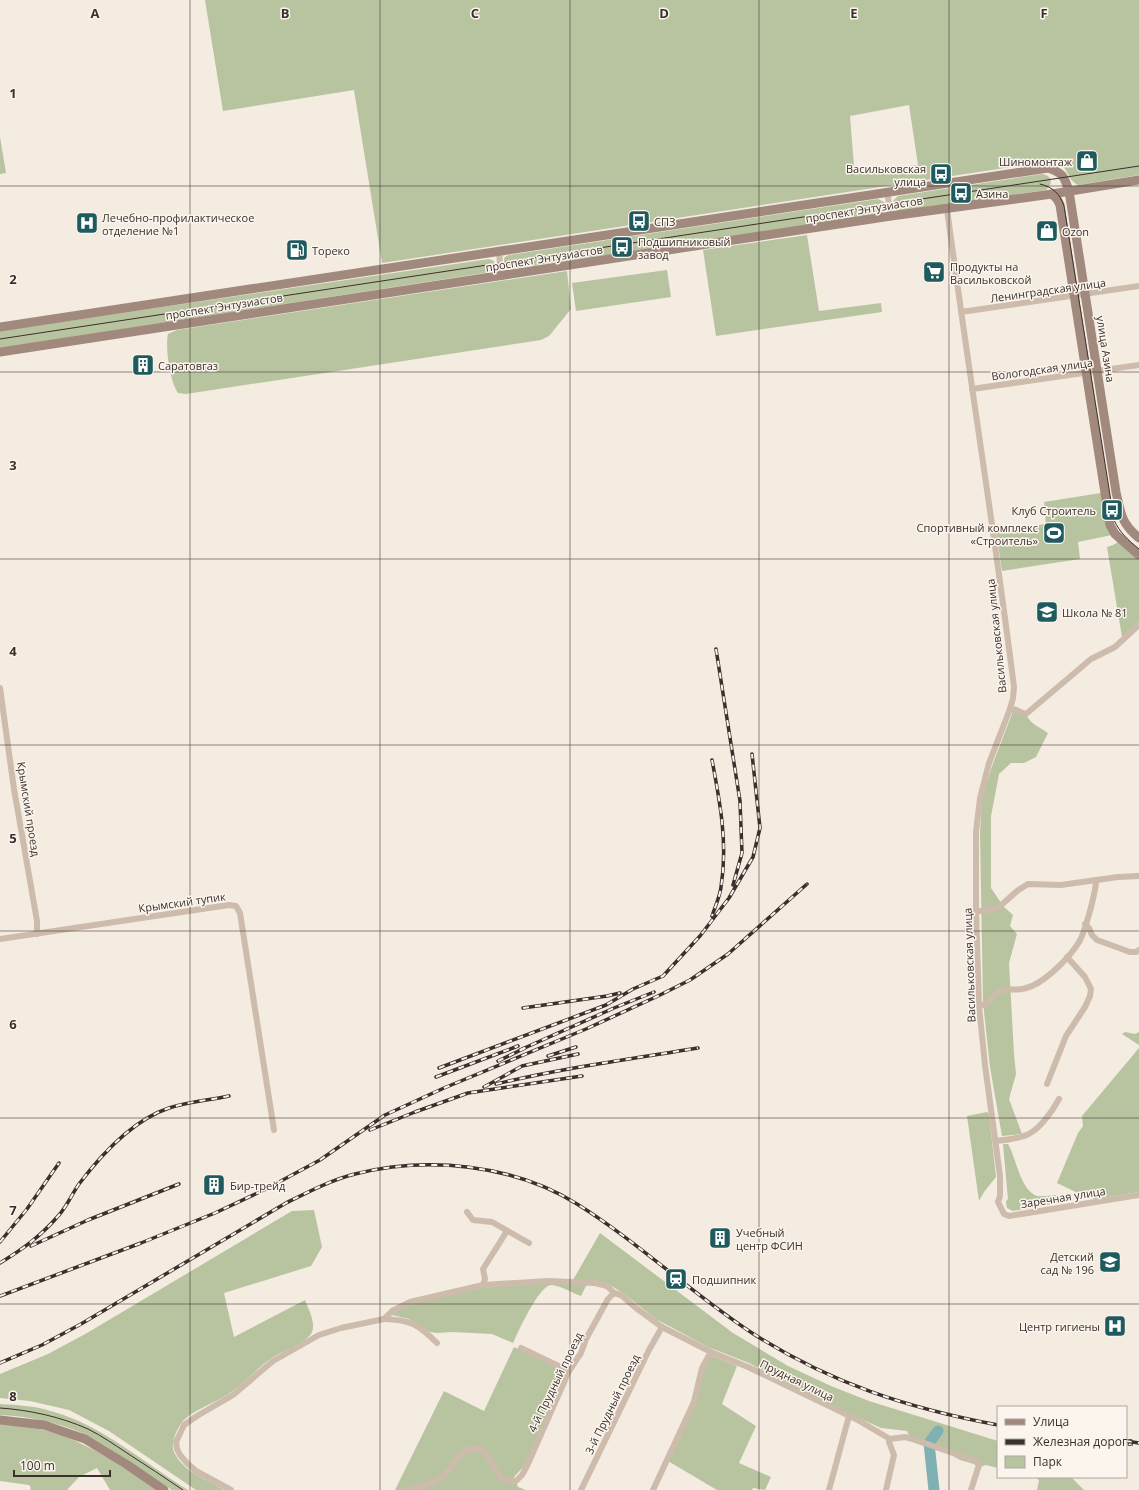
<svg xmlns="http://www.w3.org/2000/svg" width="1139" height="1490" viewBox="0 0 1139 1490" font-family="'Open Sans',sans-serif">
<rect width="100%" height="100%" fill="#f4ebe1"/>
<g fill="#b8c4a0" fill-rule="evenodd">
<path d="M205 0H1139V175L1078 185C1065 179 1070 164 1051 161L382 263 354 90 223 111ZM909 105 918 165 859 172 854 166 850 116Z"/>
<polygon points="0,137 6,173 0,174"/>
<path d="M1042 174C1052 176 1054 182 1046 190L901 212 895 210 893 201 898 196Z"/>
<polygon points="878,199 884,202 885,209 881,215 511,269 505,267 504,259 505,257 509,255"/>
<polygon points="807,235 819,311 881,303 882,312 716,336 703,250"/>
<polygon points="489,259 494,261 494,267 491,272 0,348 0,331"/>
<polygon points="667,270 671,297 576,311 572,283"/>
<path d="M567 271 571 309 549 336 541 340 186 394 178 393C170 382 165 348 168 334L177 330Z"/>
<polygon points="1101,493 1112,535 1078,542 1080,559 1002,571 996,531 1046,524 1044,502"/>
<polygon points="1118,542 1139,559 1139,621 1122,637 1107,547 1113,545"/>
<path d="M1015 706 1025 711C1028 723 1038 726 1048 733L1036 757 1024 763H1011L999 774 991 816V888L1004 907 1013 915 1010 926 1017 934 1009 963 1014 1054 1016 1074 1009 1099 1022 1134 1002 1136 990 1067 983 1002 980 833 982 798 992 766Z"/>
<polygon points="1125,1032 1135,1034 1139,1032 1139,1045 1122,1034"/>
<polygon points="1139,1048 1139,1192 1095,1199 1086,1197 1057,1183 1078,1133 1083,1126 1082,1116"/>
<polygon points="987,1112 989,1114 996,1177 984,1192 979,1201 967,1116"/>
<path d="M1003 1144H1008C1016 1157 1020 1190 1037 1196 1043 1197 1053 1195 1059 1195L1061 1199 1057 1203 1013 1211 1007 1208 1006 1201 1008 1199Z"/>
<path d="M314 1210 322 1247 311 1266 224 1293 234 1337 305 1300C308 1308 316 1322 312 1332 308 1342 282 1351 272 1358 257 1368 245 1383 230 1393 217 1402 193 1410 183 1421 177 1428 170 1443 174 1452 183 1472 207 1479 224 1490H196L109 1431 69 1410 30 1401 0 1398V1374L48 1354 87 1333 292 1211Z"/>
<polygon points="600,1233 733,1333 788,1366 831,1386 869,1401 998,1441 998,1468 986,1465 983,1466 976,1466 974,1464 960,1460 951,1455 912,1442 907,1431 881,1428 798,1390 749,1363 708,1347 656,1319 623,1293 608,1284 573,1280"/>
<path d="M537 1283 587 1284 581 1296C572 1293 562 1286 552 1285 540 1283 518 1332 513 1343L492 1334 452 1332 438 1333 430 1332 409 1319 392 1315 393 1312 403 1306 481 1288Z"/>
<polygon points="514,1347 563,1369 565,1373 525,1465 514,1477 518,1487 526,1490 395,1490 444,1391 484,1411"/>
<polygon points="713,1356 737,1366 722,1404 756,1426 739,1463 771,1477 765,1490 753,1488 752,1490 717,1490 668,1461 704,1368 710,1357"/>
<path d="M0 1404C19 1405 36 1406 54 1412 101 1425 146 1464 188 1490H172C143 1472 116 1451 86 1435 62 1423 27 1416 0 1415Z"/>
<path d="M0 1424C62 1425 108 1456 157 1490H110L97 1468 79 1477 67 1490H30L31 1488 29 1485 0 1481Z"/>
<polygon points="1032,1477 1071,1477 1084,1490 1037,1490 1039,1481 1037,1478"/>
</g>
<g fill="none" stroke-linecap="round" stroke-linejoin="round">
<polyline stroke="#7fb0b2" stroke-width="11" points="934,1490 929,1443 938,1431"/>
<g stroke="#cdbbac" stroke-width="6">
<polyline points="887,191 891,216"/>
<path d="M947 209C968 368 994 527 1014 687L1013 698 1010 709 989 763 980 798 976 832V911L979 1006 985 1065 1000 1176V1196L998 1202 1004 1214 1009 1216 1139 1195"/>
<polyline points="499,251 501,276"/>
<polyline points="961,312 1139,286"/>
<polyline points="972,389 1139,365"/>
<polyline points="0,688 14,789 37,921 37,934"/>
<polyline points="1010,709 1026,714 1091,659 1115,647 1139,625"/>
<polyline points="976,911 985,911 999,907 1017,891 1028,884 1061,885 1118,877 1139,876"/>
<polyline points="1085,924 1089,928 1092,935 1097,940 1130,952 1136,952 1139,950"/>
<polyline points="0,939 229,905 236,906 240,913 274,1130"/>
<path d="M979 1006 987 1004C1005 979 1010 996 1032 986 1048 979 1070 957 1079 942 1085 932 1096 892 1096 880"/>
<polyline points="1047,1084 1066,1036 1085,1007 1090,996 1091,989 1085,977 1067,957"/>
<path d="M996 1141C1005 1140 1015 1139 1024 1136 1038 1132 1052 1112 1059 1099"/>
<polyline points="467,1212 473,1220 492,1222 529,1243"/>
<polyline points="483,1285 485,1279 483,1269 507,1231"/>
<path d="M384 1319C411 1320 418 1324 437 1343"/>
<polyline points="521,1348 569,1371"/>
<polyline points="231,1490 196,1471 187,1463 180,1455 177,1449 176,1442 184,1425 197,1416 233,1395 273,1361 319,1335 341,1328 384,1319 392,1311 410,1302 483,1285 548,1281 595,1283 607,1286 614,1293 621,1295 636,1308 662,1327 711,1352 748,1367 856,1419 890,1439 905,1437 913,1439 976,1461 979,1465 971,1490"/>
<path d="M405 1490C420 1487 434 1484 445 1474 455 1465 458 1449 475 1448 491 1448 492 1473 503 1479 507 1481 511 1481 516 1481L522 1475 527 1466 569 1371 581 1353 586 1339 608 1299 614 1293"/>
<polyline points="581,1490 649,1350 662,1327"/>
<polyline points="653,1490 694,1402 702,1368 711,1352"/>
<polyline points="829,1490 849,1416"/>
<polyline points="886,1490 894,1455 889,1442 890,1439"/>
</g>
<g stroke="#a18a7d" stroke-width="9">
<polyline points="1052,194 1057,199 1060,205 1110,525 1115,534 1139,555"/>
<path d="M0 327 1048 168C1063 173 1064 176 1069 191L1116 492C1121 514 1121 523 1139 538"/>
<polyline points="0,352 891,216 1052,194 1139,180"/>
<polyline points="0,1420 44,1425 85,1439 126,1464 164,1490"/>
</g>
<g stroke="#3b302b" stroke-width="1">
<path d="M1040 184C1053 187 1060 194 1064 206L1114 520C1120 533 1128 540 1139 549"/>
<polyline points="0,339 1139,166"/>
<path d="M0 1408C30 1410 61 1417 88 1429 102 1436 115 1445 127 1453 146 1465 165 1478 183 1490"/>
</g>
<g stroke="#3b302b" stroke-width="3.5">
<g id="rail">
<polyline points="716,649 740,801 742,853 733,885"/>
<path d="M712 760C720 802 728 844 721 887 720 896 715 907 712 916"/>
<polyline points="523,1008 607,996 620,993"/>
<polyline points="520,1050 614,1008 654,992"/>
<polyline points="548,1056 576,1047"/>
<polyline points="498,1061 525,1048"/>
<polyline points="439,1068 606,1005 633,989 663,976 700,936 729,898 753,857 760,828 752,754"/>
<polyline points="436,1077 518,1046"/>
<path d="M496 1084C563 1068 630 1059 698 1048"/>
<polyline points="484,1087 522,1066 578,1054"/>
<polyline points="370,1130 415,1112 468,1093 582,1076"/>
<polyline points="0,1242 27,1209 59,1163"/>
<polyline points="31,1246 88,1220 179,1184"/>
<path d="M0 1263C23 1249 41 1236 59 1215 67 1206 72 1194 79 1184 101 1155 133 1120 169 1108 187 1102 210 1100 229 1096"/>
<polyline points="0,1296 141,1243 215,1213 266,1189 320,1160 385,1115 444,1088 586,1029 658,996 690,980 728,954 807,884"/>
<path d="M0 1363 42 1345 81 1324 286 1203C308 1192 331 1180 355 1174 427 1156 513 1164 577 1204 638 1242 691 1293 752 1333 830 1383 907 1408 998 1425"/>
<polyline points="1126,1441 1139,1443"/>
</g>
</g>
<use href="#rail" stroke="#fbf5ee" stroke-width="2" stroke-dasharray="6" stroke-linecap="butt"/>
</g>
<path fill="none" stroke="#3b302b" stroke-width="1" stroke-opacity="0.55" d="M190 0V1490M380 0V1490M570 0V1490M759 0V1490M949 0V1490M0 186H1139M0 372H1139M0 559H1139M0 745H1139M0 931H1139M0 1118H1139M0 1304H1139"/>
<defs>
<g id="shop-square" transform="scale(1.15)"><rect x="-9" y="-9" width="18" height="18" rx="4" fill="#1f5a5e" stroke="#fbf5ee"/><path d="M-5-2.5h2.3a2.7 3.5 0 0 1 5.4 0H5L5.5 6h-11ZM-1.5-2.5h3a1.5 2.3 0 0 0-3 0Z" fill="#fff"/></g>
<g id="bus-square" transform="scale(1.15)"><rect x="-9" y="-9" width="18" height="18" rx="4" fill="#1f5a5e" stroke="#fbf5ee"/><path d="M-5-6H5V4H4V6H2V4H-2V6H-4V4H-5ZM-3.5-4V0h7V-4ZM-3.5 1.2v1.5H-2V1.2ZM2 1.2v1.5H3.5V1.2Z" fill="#fff"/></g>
<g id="hospital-square" transform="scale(1.15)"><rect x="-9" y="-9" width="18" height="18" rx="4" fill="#1f5a5e" stroke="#fbf5ee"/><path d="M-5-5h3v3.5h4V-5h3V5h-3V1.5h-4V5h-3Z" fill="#fff"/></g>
<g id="fuel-square" transform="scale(1.15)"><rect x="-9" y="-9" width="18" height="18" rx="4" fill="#1f5a5e" stroke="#fbf5ee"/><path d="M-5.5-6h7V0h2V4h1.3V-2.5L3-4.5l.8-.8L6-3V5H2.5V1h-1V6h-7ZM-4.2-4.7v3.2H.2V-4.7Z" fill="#fff"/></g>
<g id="supermarket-square" transform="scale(1.15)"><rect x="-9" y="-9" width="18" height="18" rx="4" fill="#1f5a5e" stroke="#fbf5ee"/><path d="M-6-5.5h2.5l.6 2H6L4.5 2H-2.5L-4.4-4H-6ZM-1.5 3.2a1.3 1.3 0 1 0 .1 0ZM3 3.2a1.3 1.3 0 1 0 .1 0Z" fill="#fff"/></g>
<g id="building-square" transform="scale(1.15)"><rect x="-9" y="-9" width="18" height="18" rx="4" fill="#1f5a5e" stroke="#fbf5ee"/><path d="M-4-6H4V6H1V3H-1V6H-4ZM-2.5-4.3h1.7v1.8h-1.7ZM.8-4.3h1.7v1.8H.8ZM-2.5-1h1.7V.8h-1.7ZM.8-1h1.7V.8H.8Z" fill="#fff"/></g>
<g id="stadium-square" transform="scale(1.15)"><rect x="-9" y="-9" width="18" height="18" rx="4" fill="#1f5a5e" stroke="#fbf5ee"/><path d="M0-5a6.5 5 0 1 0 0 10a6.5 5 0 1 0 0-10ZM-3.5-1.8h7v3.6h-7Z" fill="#fff"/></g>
<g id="school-square" transform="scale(1.15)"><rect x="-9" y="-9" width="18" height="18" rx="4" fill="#1f5a5e" stroke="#fbf5ee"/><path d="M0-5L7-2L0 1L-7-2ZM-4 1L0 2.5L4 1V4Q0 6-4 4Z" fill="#fff"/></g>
<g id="station-square" transform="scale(1.15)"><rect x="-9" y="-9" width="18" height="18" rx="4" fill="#1f5a5e" stroke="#fbf5ee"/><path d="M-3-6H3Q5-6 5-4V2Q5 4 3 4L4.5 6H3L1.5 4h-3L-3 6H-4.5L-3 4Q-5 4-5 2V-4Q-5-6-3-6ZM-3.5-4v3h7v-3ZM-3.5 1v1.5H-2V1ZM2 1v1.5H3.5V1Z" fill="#fff"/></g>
</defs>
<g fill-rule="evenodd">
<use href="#shop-square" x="1087" y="161"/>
<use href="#bus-square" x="941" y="174"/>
<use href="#bus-square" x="961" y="193"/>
<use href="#bus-square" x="639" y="221"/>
<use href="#hospital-square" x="87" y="223"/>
<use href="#shop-square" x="1047" y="231"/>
<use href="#bus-square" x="622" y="247"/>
<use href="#fuel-square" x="297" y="250"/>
<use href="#supermarket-square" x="934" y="272"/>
<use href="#building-square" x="143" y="365"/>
<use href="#bus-square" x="1112" y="510"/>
<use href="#stadium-square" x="1054" y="533"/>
<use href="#school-square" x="1047" y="612"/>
<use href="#building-square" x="214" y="1185"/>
<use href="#building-square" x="720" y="1238"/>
<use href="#school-square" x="1110" y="1262"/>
<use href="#station-square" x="676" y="1279"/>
<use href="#hospital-square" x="1115" y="1326"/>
</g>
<g text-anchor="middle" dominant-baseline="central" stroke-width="3" stroke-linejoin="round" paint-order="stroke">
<g font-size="11" fill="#3b302b" stroke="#fbf5ee" text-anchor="start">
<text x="1072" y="161" text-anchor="end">Шиномонтаж</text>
<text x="926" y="168" text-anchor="end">Васильковская<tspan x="926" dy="13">улица</tspan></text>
<text x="976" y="193">Азина</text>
<text x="102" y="217">Лечебно-профилактическое<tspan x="102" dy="13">отделение №1</tspan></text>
<text x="654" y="221">СПЗ</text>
<text x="1062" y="231">Ozon</text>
<text x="638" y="241">Подшипниковый<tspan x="638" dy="13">завод</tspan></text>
<text x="312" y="250">Тореко</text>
<text x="950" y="266">Продукты на<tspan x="950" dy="13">Васильковской</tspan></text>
<text x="158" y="365">Саратовгаз</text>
<text x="1096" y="510" text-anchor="end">Клуб Строитель</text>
<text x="1038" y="527" text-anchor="end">Спортивный комплекс<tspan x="1038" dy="13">«Строитель»</tspan></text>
<text x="1062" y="612">Школа № 81</text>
<text x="230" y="1185">Бир-трейд</text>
<text x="736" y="1232">Учебный<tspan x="736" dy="13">центр ФСИН</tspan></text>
<text x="1094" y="1256" text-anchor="end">Детский<tspan x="1094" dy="13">сад № 196</tspan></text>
<text x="692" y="1279">Подшипник</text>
<text x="1100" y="1326" text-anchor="end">Центр гигиены</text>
</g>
<g font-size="11" fill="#3b302b" stroke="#fbf5ee">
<text transform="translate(864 209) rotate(-9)">проспект Энтузиастов</text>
<text transform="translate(544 258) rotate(-9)">проспект Энтузиастов</text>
<text transform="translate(1048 290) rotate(-8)">Ленинградская улица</text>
<text transform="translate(224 306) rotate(-9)">проспект Энтузиастов</text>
<text transform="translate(1106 349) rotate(81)">улица Азина</text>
<text transform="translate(1042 369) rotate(-8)">Вологодская улица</text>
<text transform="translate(996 636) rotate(-96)">Васильковская улица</text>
<text transform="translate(29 809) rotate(81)">Крымский проезд</text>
<text transform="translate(182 902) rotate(-8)">Крымский тупик</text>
<text transform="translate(969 965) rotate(-92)">Васильковская улица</text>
<text transform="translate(1063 1197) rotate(-9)">Заречная улица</text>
<text transform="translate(797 1380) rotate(26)">Прудная улица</text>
<text transform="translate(555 1382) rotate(-64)">4-й Прудный проезд</text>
<text transform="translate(612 1404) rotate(-64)">3-й Прудный проезд</text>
</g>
</g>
<g font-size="13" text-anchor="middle" font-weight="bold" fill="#3b302b" stroke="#fbf5ee" stroke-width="3" stroke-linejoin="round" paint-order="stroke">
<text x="95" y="18">A</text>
<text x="285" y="18">B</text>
<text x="475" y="18">C</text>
<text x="664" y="18">D</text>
<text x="854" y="18">E</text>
<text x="1044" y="18">F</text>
<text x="13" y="98">1</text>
<text x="13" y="284">2</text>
<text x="13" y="470">3</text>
<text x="13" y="656">4</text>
<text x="13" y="843">5</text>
<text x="13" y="1029">6</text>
<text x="13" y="1215">7</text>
<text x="13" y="1401">8</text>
</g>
<rect x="997" y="1406" width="130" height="72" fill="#fbf5ee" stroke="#aea6a0"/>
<rect x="1005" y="1419" width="20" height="6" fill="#a18a7d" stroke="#aea6a0"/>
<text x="1033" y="1426" font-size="12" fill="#3b302b">Улица</text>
<rect x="1005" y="1439" width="20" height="6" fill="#3b302b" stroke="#aea6a0"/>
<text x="1033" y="1446" font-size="12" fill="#3b302b">Железная дорога</text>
<rect x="1005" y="1456" width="20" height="12" fill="#b8c4a0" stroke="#aea6a0"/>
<text x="1033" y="1466" font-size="12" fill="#3b302b">Парк</text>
<path d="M14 1470v6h96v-6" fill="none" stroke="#3b302b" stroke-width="2"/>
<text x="20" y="1470" font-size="12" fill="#3b302b" stroke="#fbf5ee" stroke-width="3" paint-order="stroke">100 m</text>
</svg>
